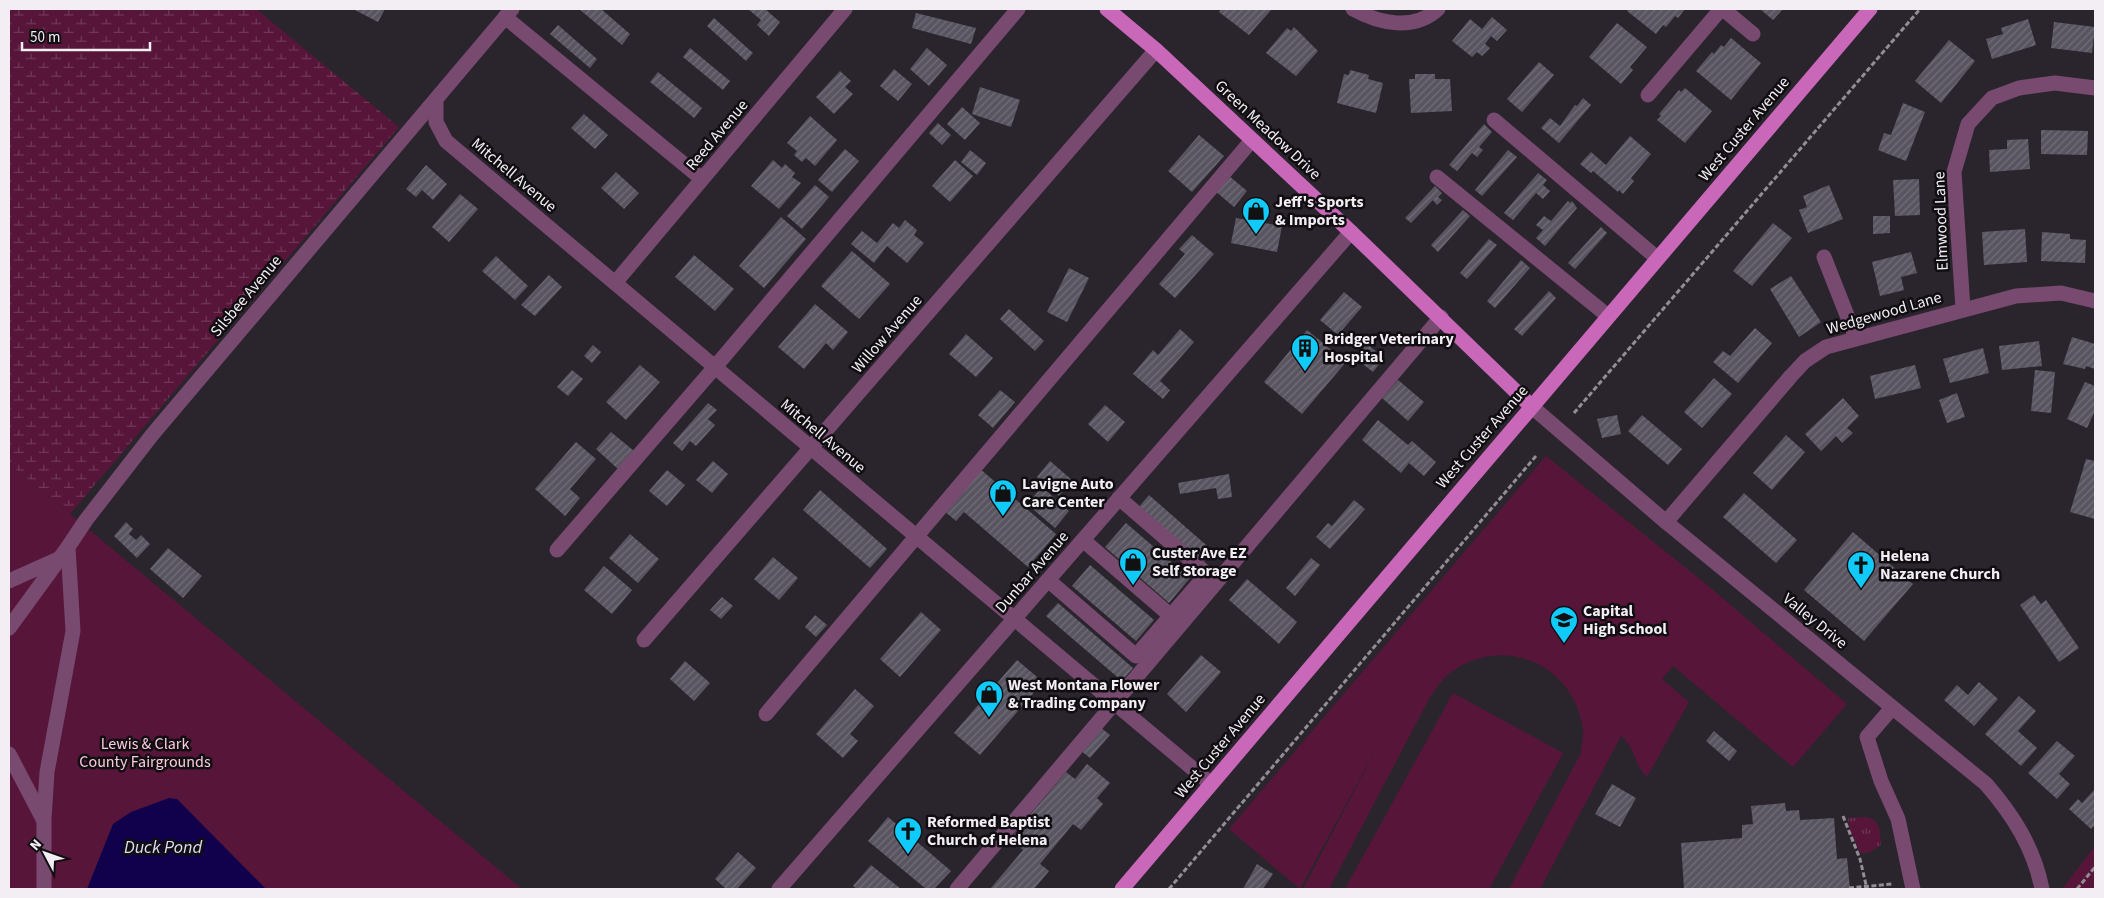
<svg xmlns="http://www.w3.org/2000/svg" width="2104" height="898" viewBox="0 0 2104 898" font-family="'Source Sans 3',sans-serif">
<defs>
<pattern id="grass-tufts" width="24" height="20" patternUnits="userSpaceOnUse" patternTransform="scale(1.25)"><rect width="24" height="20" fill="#571639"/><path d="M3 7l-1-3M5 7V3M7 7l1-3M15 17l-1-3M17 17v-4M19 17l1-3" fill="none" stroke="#703856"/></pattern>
<pattern id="wetland-marsh" width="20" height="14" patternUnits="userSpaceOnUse" patternTransform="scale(1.25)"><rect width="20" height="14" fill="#571639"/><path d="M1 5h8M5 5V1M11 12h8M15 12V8" fill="none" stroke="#703856"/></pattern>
<pattern id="building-hatch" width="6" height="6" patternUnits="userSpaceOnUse" patternTransform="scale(1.25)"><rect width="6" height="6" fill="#585561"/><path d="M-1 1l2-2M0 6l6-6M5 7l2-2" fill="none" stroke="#706e78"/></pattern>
</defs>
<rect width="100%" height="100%" fill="#2a242d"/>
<path fill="url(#grass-tufts)" d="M1866 817C1881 820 1880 832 1881 845L1868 853H1860L1850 830 1848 818Z"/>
<polygon fill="url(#wetland-marsh)" points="9,9 256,9 399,127 70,514 9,464"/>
<g fill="#571639">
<path d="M1546 456 1706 584 1847 704 1793 767 1673 666 1662 679 1689 702 1647 777C1634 765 1635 746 1621 736L1540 889H1509L1581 753C1581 746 1584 737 1583 730 1575 664 1502 633 1450 673 1442 679 1436 689 1430 697L1329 889H1303L1382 738 1300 889 1229 829Z"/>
<polygon points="9,464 70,514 522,889 9,889"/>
<polygon points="1453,693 1563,753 1489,889 1345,889"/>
<polygon points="2095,846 2095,889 2062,889"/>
</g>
<polygon fill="#11004b" points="169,798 177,799 266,889 87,889 113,824 131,812"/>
<g fill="url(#building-hatch)">
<polygon points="353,9 385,9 378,22"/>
<polygon points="579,9 601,9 630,34 622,45"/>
<polygon points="748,9 765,9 780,22 769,36 757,25 761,20"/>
<polygon points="1221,9 1269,9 1271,10 1249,35 1219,12"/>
<polygon points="1629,9 1685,9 1678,18 1675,16 1666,27 1663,25 1656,34 1627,11"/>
<polygon points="1760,9 1783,9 1773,20"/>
<polygon points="916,13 976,28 971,44 912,28"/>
<polygon points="1492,17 1507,30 1497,41 1491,36 1485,44 1490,48 1482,56 1477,52 1472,57 1452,41 1470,19 1482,29"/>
<polygon points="714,18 753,53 746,61 707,26"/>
<polygon points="2028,19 2036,45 1992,59 1986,39 2003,34 2001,28"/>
<polygon points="2054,22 2095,27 2092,53 2051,48"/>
<polygon points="1617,23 1647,47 1630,67 1633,70 1621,84 1589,57"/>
<polygon points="558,25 597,59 590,68 550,34"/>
<polygon points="1294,27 1318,51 1296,76 1266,53 1287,28 1291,31"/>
<polygon points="1731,38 1761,63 1731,100 1696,71 1712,52 1714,54 1721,45 1724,47"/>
<polygon points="1949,40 1975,61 1941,103 1915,81"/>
<polygon points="690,48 730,81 723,90 683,57"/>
<polygon points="927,48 947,65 929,86 910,69"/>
<polygon points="1539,62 1554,75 1522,112 1507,99"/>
<polygon points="894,69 912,84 898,101 880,86"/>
<polygon points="1350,70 1369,75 1368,79 1383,83 1376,113 1337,103 1344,74 1349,75"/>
<polygon points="840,71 851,81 845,87 853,94 834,114 816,97"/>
<polygon points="658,72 702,108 694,118 650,82"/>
<polygon points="1415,74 1435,74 1435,79 1450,79 1452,111 1411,113 1409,79 1415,79"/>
<polygon points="980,87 1020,100 1011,127 972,114"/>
<polygon points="1685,88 1712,111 1685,143 1657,120 1661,116 1659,114 1679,90 1681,92"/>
<polygon points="1583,98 1591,105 1559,143 1541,128 1550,118 1560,126 1575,105 1577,106"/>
<polygon points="1903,103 1925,112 1906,161 1878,150 1884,133 1891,135"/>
<polygon points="962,107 980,123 965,140 947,124"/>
<polygon points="584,114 608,135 595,149 571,128"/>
<polygon points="810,116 837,140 815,166 806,158 802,162 794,155 797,151 787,143"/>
<polygon points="938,123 951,135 942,145 929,133"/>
<polygon points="1484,124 1492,132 1479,147 1483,150 1477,157 1472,153 1457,171 1449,165"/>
<polygon points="2041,130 2088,131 2087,155 2041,154"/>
<polygon points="1199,135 1224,156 1192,192 1168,171"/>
<polygon points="1630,136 1651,154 1631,178 1634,181 1623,194 1619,190 1618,192 1593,171 1591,173 1580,164 1591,152 1606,165"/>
<polygon points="2028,139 2030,169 1990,172 1989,150 2007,149 2007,140"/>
<polygon points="845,149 859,161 832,192 818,180"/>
<polygon points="970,150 986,163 977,175 961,162"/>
<polygon points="1508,150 1517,157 1482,196 1475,190"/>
<polygon points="773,160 782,168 785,164 795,173 792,177 801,183 779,209 751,186"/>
<polygon points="955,160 973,176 950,202 932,186"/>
<polygon points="426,165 447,184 433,200 422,190 416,197 406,189"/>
<polygon points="616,172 639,193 624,209 601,188"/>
<polygon points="1538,173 1547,180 1543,185 1550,191 1543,199 1536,193 1513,220 1504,213"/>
<polygon points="1228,175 1247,191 1234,207 1215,191"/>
<polygon points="1919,179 1920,215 1895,216 1893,180"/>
<polygon points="815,185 829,197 802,229 787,216"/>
<polygon points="1829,185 1843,219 1808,233 1799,210 1807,207 1803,196"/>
<polygon points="1435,186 1442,193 1438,197 1442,200 1437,205 1433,200 1411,223 1405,218"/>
<polygon points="460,194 478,209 449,242 432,227"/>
<polygon points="1568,201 1570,203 1572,201 1577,208 1545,246 1536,238 1543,230 1536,225 1544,216 1551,221"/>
<polygon points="1463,210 1470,216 1438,252 1431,245"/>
<polygon points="1873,216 1890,216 1890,233 1873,234"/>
<polygon points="781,217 806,239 764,288 739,266"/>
<polygon points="1236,218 1282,226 1277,252 1231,243"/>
<polygon points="905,220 917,230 914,235 924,243 907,263 887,246 874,263 851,244 862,231 877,243 893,223 899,228"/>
<polygon points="1773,223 1792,238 1752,286 1733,271"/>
<polygon points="1601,227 1607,233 1575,269 1568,263"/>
<polygon points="2025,229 2027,262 1984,265 1982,232"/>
<polygon points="2042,232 2070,234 2070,239 2086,240 2085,263 2041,261"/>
<polygon points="1192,235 1214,254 1175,298 1159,284 1185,254 1179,249"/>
<polygon points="1489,239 1497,245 1467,279 1460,273"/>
<polygon points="852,251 890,284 859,319 821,286"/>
<polygon points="1911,252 1917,273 1901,277 1904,290 1880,296 1872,262"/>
<polygon points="694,255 734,289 715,311 675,277"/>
<polygon points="496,256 528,286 515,300 482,271"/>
<polygon points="1521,260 1530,268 1495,308 1487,301"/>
<polygon points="1069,268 1089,278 1067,322 1047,312"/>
<polygon points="549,275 562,287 535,316 521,305"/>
<polygon points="1791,276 1821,322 1799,337 1770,289"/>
<polygon points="1549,291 1556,298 1522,336 1514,329"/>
<polygon points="1344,292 1362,307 1338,335 1320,320"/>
<polygon points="815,304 848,332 833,350 826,343 804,369 778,347"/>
<polygon points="1009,309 1044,341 1035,351 1000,319"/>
<polygon points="1755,328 1772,343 1738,383 1713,362 1723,351 1730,356"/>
<polygon points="1180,329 1194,342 1160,381 1170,390 1163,399 1133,374 1153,350 1158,355"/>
<polygon points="1307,330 1346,362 1302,414 1264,382"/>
<polygon points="966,334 993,358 976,377 949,354"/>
<polygon points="2072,337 2095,344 2095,369 2086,366 2085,369 2063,364"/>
<polygon points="2039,341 2042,366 2002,370 1999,346"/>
<polygon points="1367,344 1384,358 1373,372 1355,358"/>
<polygon points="593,345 601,352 592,363 584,356"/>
<polygon points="1983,348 1989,373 1950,383 1943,359"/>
<polygon points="640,365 660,382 626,420 606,402"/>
<polygon points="1915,365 1921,388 1875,399 1870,376"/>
<polygon points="572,370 583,379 568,396 557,387"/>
<polygon points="2035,370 2055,372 2051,413 2031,411"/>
<polygon points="1714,378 1732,394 1702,428 1684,412"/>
<polygon points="1398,380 1424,402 1408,421 1382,398"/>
<polygon points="2085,382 2095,386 2095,411 2087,428 2067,419"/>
<polygon points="1000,390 1015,402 993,428 978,415"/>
<polygon points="1957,393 1965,417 1947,423 1939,400"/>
<polygon points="1843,398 1859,416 1847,428 1853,433 1842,443 1836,436 1821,451 1805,434"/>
<polygon points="708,403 717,410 708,419 715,425 696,446 690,441 682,451 673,443"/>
<polygon points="1105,405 1125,422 1108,442 1088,424"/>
<polygon points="1617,415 1621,434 1602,438 1597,419"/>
<polygon points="1642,415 1682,449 1668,465 1628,431"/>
<polygon points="1378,420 1408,445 1412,441 1436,462 1424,476 1409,463 1401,473 1362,440"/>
<polygon points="611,432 634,451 618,469 596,449"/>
<polygon points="1786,435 1805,452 1772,490 1753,473"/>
<polygon points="576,442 596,459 570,489 580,498 565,516 535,489"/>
<polygon points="2086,459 2095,461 2095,519 2070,512"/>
<polygon points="713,461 728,474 712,493 696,480"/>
<polygon points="1050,461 1072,480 1059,496 1037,477"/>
<polygon points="979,468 1056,534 1028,567 964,512 956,521 943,510"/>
<polygon points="667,470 685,485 667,506 649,491"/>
<polygon points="1229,474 1232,497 1218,499 1216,488 1180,494 1178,483"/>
<polygon points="1042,487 1069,511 1055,528 1027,504"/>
<polygon points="820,490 887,549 870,568 803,510"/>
<polygon points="1744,493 1797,540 1776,563 1723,517"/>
<polygon points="1149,495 1213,551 1202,563 1138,508"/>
<polygon points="1354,500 1365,509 1330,549 1316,537 1328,523 1332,526"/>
<polygon points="126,522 133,529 129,534 136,540 141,535 150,544 137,558 114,536"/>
<polygon points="1126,523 1190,578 1169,603 1105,547"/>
<polygon points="1853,532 1913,584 1864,641 1804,590"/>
<polygon points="630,534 659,559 638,583 609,558"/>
<polygon points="168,548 202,576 183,598 150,569"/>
<polygon points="773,557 798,578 779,600 754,579"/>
<polygon points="1311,558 1320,565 1295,596 1286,588"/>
<polygon points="1090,565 1154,620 1136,641 1072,586"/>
<polygon points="604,566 632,590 612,614 584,590"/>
<polygon points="1247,579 1297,622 1279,644 1229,600"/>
<polygon points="2034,595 2041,604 2046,600 2079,648 2059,662 2020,605"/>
<polygon points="722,597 733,606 721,619 710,610"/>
<polygon points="1058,603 1133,668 1122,681 1046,616"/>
<polygon points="921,612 941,630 900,677 880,659"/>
<polygon points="815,615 827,625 816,637 805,627"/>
<polygon points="1201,655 1221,672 1186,712 1167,694"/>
<polygon points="1017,660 1043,682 980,755 954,733"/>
<polygon points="685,661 710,683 694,701 670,679"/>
<polygon points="1979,682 1998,699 1974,726 1944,700 1957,685 1968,695"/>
<polygon points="855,689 874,706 850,734 858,741 843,758 816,734"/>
<polygon points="2019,696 2036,711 2018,731 2037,748 2021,766 1985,734"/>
<polygon points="1100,727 1110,735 1090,758 1080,750"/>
<polygon points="1714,731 1737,751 1729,761 1706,741"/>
<polygon points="2057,741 2075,756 2059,774 2070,784 2057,799 2028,773"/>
<polygon points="1087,764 1110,783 1097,798 1103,804 1081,830 1073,824 1040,864 1049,871 1034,889 990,889 1023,850 1010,839 1066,772 1075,779"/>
<polygon points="1612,784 1636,798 1620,827 1595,814"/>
<polygon points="2095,789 2095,825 2091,829 2069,809 2078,799 2082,803"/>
<polygon points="1785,803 1786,811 1799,810 1800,820 1834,818 1837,859 1847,858 1850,889 1684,889 1681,843 1742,838 1742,825 1753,824 1751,806"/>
<polygon points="888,817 951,871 934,889 926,889 868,841"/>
<polygon points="738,852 756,868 737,889 726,889 715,879"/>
<polygon points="1257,864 1273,874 1263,889 1243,889"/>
<polygon points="871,865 901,889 857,889 853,886"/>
</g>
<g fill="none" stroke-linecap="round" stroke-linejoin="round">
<g stroke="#938e95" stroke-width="3" stroke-dasharray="5 2.5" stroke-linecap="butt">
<polyline points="1574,413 1920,9"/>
<polyline points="1843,816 1860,859 1867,889"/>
<polyline points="1849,888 1892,884"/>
<polyline points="1169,889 1536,456"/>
<polyline points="2077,889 2095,867"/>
</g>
<g stroke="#784a70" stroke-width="15">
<path d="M1353 9C1380 24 1414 31 1438 9"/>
<polyline points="1723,9 1753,34"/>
<polyline points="505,17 702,179"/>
<polyline points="1648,95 1721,9"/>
<polyline points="436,101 436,122 446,141 1211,784"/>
<polyline points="1494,120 1657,258"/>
<polyline points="1437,177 1608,316"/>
<polyline points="1824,257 1856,338"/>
<polyline points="615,283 845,9"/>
<polyline points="1963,309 1954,172 1968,124 1992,98 2019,88 2055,83 2095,88"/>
<path d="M1531 406 1666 522 1986 784C2013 815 2034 848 2042 889"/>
<polyline points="1666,522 1791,376 1805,361 1826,347 2016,296 2061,293 2095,301"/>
<polyline points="1083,540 1171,616"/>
<polyline points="557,550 715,367 1018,9"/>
<polyline points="1048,580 1136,656 1207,574 1119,498"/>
<polyline points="9,581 58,559"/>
<polyline points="9,628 68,547"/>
<polyline points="644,640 1156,50"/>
<polyline points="1892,708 1867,737 1881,781 1898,819 1913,889"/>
<polyline points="766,714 1252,140"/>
<polyline points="9,754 43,819"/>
<polyline points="44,889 44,819 47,772 73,631 68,547 86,520 152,435 512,9"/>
<polyline points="779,889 1351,232"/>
<polyline points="957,889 1441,317"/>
</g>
<g stroke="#c968b9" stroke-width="15">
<polyline points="1107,9 1156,50 1351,232 1531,406"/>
<polyline points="1122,889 1870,9"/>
</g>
</g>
<defs>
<g id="shop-pin" transform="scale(1.4375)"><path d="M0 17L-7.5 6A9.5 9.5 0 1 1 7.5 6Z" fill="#10cafa" stroke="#110e12"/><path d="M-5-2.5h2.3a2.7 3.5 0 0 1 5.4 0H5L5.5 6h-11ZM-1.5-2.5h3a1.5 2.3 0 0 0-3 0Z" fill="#111"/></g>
<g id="building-pin" transform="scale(1.4375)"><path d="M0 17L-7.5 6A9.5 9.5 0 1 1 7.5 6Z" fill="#10cafa" stroke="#110e12"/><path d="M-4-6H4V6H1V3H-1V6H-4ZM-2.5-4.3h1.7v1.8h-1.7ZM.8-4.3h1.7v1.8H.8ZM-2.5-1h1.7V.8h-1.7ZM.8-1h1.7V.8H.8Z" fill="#111"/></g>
<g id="church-pin" transform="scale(1.4375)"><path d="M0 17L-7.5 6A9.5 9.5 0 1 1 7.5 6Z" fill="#10cafa" stroke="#110e12"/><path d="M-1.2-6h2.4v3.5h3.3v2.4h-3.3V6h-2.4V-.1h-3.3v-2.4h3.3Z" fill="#111"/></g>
<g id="school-pin" transform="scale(1.4375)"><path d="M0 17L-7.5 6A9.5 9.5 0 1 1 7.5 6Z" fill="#10cafa" stroke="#110e12"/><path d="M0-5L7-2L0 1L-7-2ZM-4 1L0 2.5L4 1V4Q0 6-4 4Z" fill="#111"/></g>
</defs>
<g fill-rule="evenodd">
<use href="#shop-pin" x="1256" y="211"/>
<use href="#building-pin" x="1305" y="348"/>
<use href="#shop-pin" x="1003" y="493"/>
<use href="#shop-pin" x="1133" y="562"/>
<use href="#church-pin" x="1861" y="565"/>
<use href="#school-pin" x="1564" y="620"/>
<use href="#shop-pin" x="989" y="694"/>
<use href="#church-pin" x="908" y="831"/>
</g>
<g text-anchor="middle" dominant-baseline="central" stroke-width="5" stroke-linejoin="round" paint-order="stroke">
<g font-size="16" fill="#f2eef4" stroke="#110e12">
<text transform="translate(1744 129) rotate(-50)">West Custer Avenue</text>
<text transform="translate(1268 130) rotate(43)">Green Meadow Drive</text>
<text transform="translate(717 135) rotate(-50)">Reed Avenue</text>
<text transform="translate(514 175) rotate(40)">Mitchell Avenue</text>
<text transform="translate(1941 221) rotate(-92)">Elmwood Lane</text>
<text transform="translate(246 296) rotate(-50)">Silsbee Avenue</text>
<text transform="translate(1884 313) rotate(-16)">Wedgewood Lane</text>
<text transform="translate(887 334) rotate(-49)">Willow Avenue</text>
<text transform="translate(823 436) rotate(40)">Mitchell Avenue</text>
<text transform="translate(1482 437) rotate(-49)">West Custer Avenue</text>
<text transform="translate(1032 572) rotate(-49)">Dunbar Avenue</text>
<text transform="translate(1815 621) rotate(39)">Valley Drive</text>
<text transform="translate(1220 746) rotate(-50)">West Custer Avenue</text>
</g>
<g font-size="16" font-weight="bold" fill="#f2eef4" stroke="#110e12" text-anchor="start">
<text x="1275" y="202">Jeff's Sports<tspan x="1275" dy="18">&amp; Imports</tspan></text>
<text x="1324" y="339">Bridger Veterinary<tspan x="1324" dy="18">Hospital</tspan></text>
<text x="1022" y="484">Lavigne Auto<tspan x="1022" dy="18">Care Center</tspan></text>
<text x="1152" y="553">Custer Ave EZ<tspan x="1152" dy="18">Self Storage</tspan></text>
<text x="1880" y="556">Helena<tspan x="1880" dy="18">Nazarene Church</tspan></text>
<text x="1583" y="611">Capital<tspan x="1583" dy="18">High School</tspan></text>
<text x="1008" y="685">West Montana Flower<tspan x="1008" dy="18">&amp; Trading Company</tspan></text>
<text x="927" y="822">Reformed Baptist<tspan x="927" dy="18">Church of Helena</tspan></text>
</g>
<g font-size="16" fill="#fccade" stroke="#110e12">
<text x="145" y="744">Lewis &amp; Clark<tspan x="145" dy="18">County Fairgrounds</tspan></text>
</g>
<g font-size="18" font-style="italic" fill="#daddf4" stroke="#110e12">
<text x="163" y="847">Duck Pond</text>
</g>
</g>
<rect width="2104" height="898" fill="none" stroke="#f2eef4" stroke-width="20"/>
<g transform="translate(45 853) rotate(311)" stroke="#110e12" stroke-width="4" paint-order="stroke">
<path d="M0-4L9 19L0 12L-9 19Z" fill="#f2eef4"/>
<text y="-8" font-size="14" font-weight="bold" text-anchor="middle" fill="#f2eef4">N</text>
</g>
<path d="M22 42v8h128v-8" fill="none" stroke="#f2eef4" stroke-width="2.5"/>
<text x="30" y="42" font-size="15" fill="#f2eef4" stroke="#110e12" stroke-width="4" paint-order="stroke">50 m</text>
</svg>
